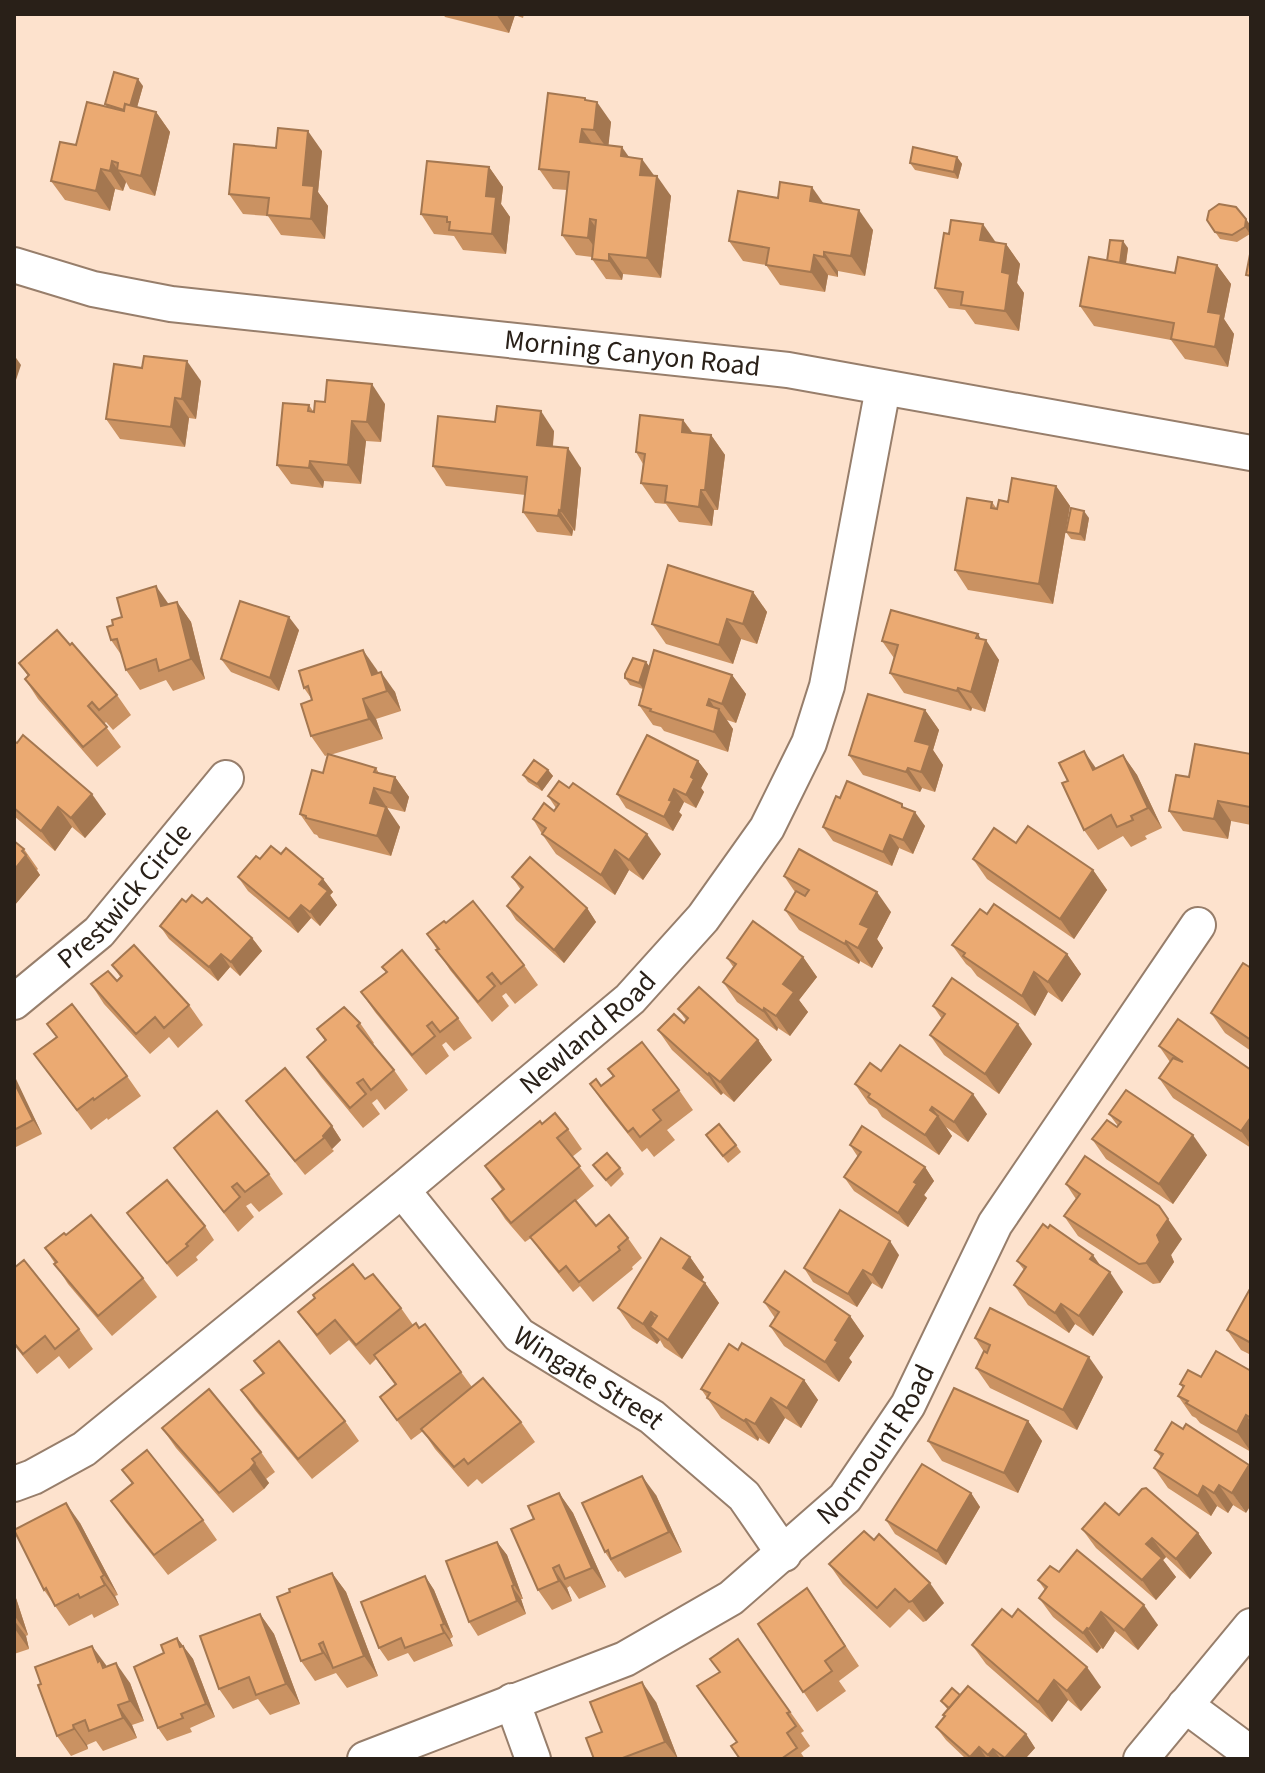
<svg xmlns="http://www.w3.org/2000/svg" width="1265" height="1773" viewBox="0 0 1265 1773" font-family="'Source Sans 3',sans-serif">
<rect width="100%" height="100%" fill="#fde2cd"/>
<g fill="none" stroke-linecap="round" stroke-linejoin="round">
<g stroke="#977e6b" stroke-width="38">
<g id="minor">
<path id="s1" d="M14 265 93 289 171 304 788 370 1251 453"/>
<path id="s2" d="M14 1002 99 932 226 778"/>
<path id="s3" d="M402 1190 519 1335 652 1417 744 1496 784 1554"/>
<path id="s4" d="M14 1484 33 1477 84 1449 402 1190 630 999 703 918 767 828 809 743 827 686 883 388"/>
<polyline points="512,1701 533,1759"/>
<polyline points="1185,1705 1251,1754"/>
<path id="s5" d="M365 1759 625 1659 731 1598 845 1498 908 1405 995 1224 1198 925"/>
<polyline points="1141,1759 1251,1626"/>
</g>
</g>
<use href="#minor" stroke="#fff" stroke-width="34"/>
</g>
<g fill="#ca9262">
<polygon points="443,14 524,14 523,18 515,15 509,33 445,17"/>
<polygon points="143,86 137,107 156,112 170,132 155,196 130,189 126,182 123,191 115,189 110,211 65,200 51,181 76,145 107,107 105,104"/>
<polygon points="587,101 611,122 608,145 629,157 654,176 671,196 661,278 623,274 622,280 606,279 592,259 592,257 576,255 562,235 567,190 553,189 539,169"/>
<polygon points="276,148 322,151 318,192 328,206 325,239 281,235 268,216 243,214 229,194"/>
<polygon points="957,157 962,164 958,179 915,170 910,163"/>
<polygon points="489,167 503,187 501,204 510,217 506,254 463,250 454,236 434,234 421,214"/>
<polygon points="778,198 823,204 873,230 865,276 838,271 838,277 828,275 825,292 780,285 766,265 743,261 729,241"/>
<polygon points="1207,220 1251,226 1250,234 1237,242 1220,239"/>
<polygon points="995,242 1006,244 1020,264 1017,283 1024,293 1019,331 975,324 965,310 949,308 935,288"/>
<polygon points="1128,248 1126,264 1175,273 1217,265 1231,284 1224,319 1234,334 1228,367 1185,359 1171,340 1094,326 1080,306"/>
<polygon points="201,381 196,419 189,418 185,447 120,439 106,419"/>
<polygon points="385,404 381,442 366,441 361,484 324,481 323,488 291,484 277,465 309,405 313,411"/>
<polygon points="683,420 693,433 711,435 725,455 718,510 714,510 712,526 679,522 666,504 655,503 641,483 643,464 636,452"/>
<polygon points="554,431 553,446 581,468 575,531 573,530 572,536 537,532 523,512 525,495 446,486 433,466"/>
<polygon points="1056,486 1070,506 1053,604 968,590 955,570 992,502 997,509 1008,502"/>
<polygon points="1089,518 1085,541 1071,539 1066,532"/>
<polygon points="753,592 767,612 757,644 741,639 733,664 666,644 652,624"/>
<polygon points="177,602 191,622 205,679 173,691 166,680 140,690 126,670 122,656 111,640 113,625"/>
<polygon points="299,630 279,691 231,672 221,659"/>
<polygon points="981,639 999,660 985,712 972,708 971,711 904,693 890,673 894,658 882,641"/>
<polygon points="70,645 117,695 131,715 113,730 106,722 104,724 121,747 97,767 38,699 25,679 28,676 19,663"/>
<polygon points="646,662 650,667 732,675 746,694 736,723 727,720 733,729 728,752 664,731 661,727 653,725 639,705 643,689 630,685 625,678"/>
<polygon points="377,670 378,673 395,692 401,711 376,719 383,739 330,755 376,768 379,773 395,777 409,797 405,812 388,808 387,810 400,827 391,856 319,838 317,835 314,834 300,814 323,773 328,755 325,756 311,736 311,698 304,688"/>
<polygon points="925,710 939,730 933,750 943,765 935,792 922,788 920,792 863,775 849,755"/>
<polygon points="14,741 106,814 85,838 72,827 55,851 14,816"/>
<polygon points="1251,754 1251,825 1231,821 1228,839 1183,831 1169,811 1189,777"/>
<polygon points="1123,755 1137,775 1162,828 1145,836 1147,839 1131,847 1123,836 1098,850 1084,830 1068,781"/>
<polygon points="698,761 708,774 701,788 704,792 696,808 684,802 679,812 682,815 673,831 626,808 617,794"/>
<polygon points="548,770 553,776 542,791 528,782 523,775"/>
<polygon points="548,796 661,854 643,880 629,870 615,895 556,854 542,834 533,819 554,811 556,808"/>
<polygon points="840,798 906,808 925,826 913,854 899,848 892,866 833,841 823,827"/>
<polygon points="14,841 24,849 38,869 37,870 40,875 14,906"/>
<polygon points="1016,843 1093,870 1107,890 1074,939 987,879 973,859"/>
<polygon points="281,854 323,879 333,892 330,895 337,905 320,926 311,918 298,933 248,891 238,877 260,859"/>
<polygon points="784,876 891,912 877,939 883,948 872,968 860,961 859,964 799,930 785,910 795,892"/>
<polygon points="512,877 587,908 596,922 564,963 516,920 507,906 521,890"/>
<polygon points="186,902 202,903 252,938 262,951 240,976 230,967 218,981 169,939 160,926"/>
<polygon points="987,914 1067,954 1081,974 1062,1002 1048,992 1035,1016 977,976 971,968 966,964 952,945"/>
<polygon points="446,923 524,965 538,985 515,1004 506,993 502,996 509,1006 492,1022 450,970 427,934"/>
<polygon points="803,957 817,977 799,1000 808,1012 790,1036 778,1028 777,1031 737,1002 723,982 734,968 727,958"/>
<polygon points="112,965 189,1005 203,1025 178,1048 169,1037 150,1054 104,1004 91,984 117,981 121,978"/>
<polygon points="382,967 458,1018 472,1038 454,1051 446,1042 442,1045 449,1056 426,1075 375,1012 361,992 386,972"/>
<polygon points="1251,968 1251,1051 1225,1033 1211,1013"/>
<polygon points="933,1006 1032,1044 999,1094 944,1055 930,1035 942,1019"/>
<polygon points="678,1009 758,1040 772,1060 734,1102 723,1093 721,1095 672,1050 658,1030 684,1023 686,1020"/>
<polygon points="360,1023 374,1043 373,1044 394,1070 408,1090 385,1110 377,1099 372,1103 380,1114 363,1128 321,1077 307,1057 325,1041 317,1029"/>
<polygon points="56,1037 127,1076 141,1096 108,1120 107,1118 91,1130 34,1054"/>
<polygon points="1159,1046 1251,1070 1251,1148 1173,1098 1159,1078 1170,1062"/>
<polygon points="608,1069 679,1090 693,1110 667,1130 675,1140 654,1157 647,1148 642,1152 604,1104 590,1084 601,1086 613,1077"/>
<polygon points="881,1071 987,1114 968,1142 946,1127 952,1136 939,1155 882,1117 877,1109 869,1104 855,1084"/>
<polygon points="14,1077 42,1134 14,1148"/>
<polygon points="246,1101 332,1126 341,1140 332,1149 334,1151 305,1175"/>
<polygon points="1109,1114 1207,1155 1173,1204 1106,1159 1092,1139 1118,1126"/>
<polygon points="542,1124 568,1129 582,1149 572,1157 594,1186 576,1201 596,1226 628,1238 642,1258 632,1267 633,1269 593,1302 580,1286 573,1292 544,1256 531,1238 525,1242 505,1219 492,1199 502,1190 485,1166"/>
<polygon points="711,1142 736,1145 741,1152 728,1163"/>
<polygon points="850,1145 925,1167 934,1181 924,1195 927,1198 908,1227 854,1191 844,1177 858,1157"/>
<polygon points="174,1148 269,1174 283,1194 259,1212 251,1203 246,1206 254,1217 238,1232"/>
<polygon points="593,1165 620,1168 624,1174 611,1187"/>
<polygon points="1066,1184 1182,1239 1171,1255 1174,1262 1160,1283 1153,1284 1078,1236 1064,1216 1076,1199"/>
<polygon points="127,1213 205,1226 214,1240 196,1257 198,1260 177,1277"/>
<polygon points="45,1248 143,1278 157,1297 112,1336 68,1284"/>
<polygon points="899,1255 882,1289 872,1283 857,1307 813,1282 804,1268"/>
<polygon points="690,1257 704,1277 702,1281 705,1283 719,1303 682,1359 664,1347 660,1340 657,1344 632,1328 618,1308"/>
<polygon points="1017,1261 1101,1267 1123,1292 1093,1336 1075,1324 1069,1333 1028,1305 1014,1285 1024,1270"/>
<polygon points="14,1268 79,1329 93,1349 69,1369 59,1356 37,1374 14,1345"/>
<polygon points="365,1279 401,1308 413,1325 461,1372 472,1387 521,1422 535,1442 482,1484 477,1479 468,1487 435,1449 423,1431 411,1440 380,1397 395,1385 376,1359 370,1365 349,1340 330,1355 298,1312"/>
<polygon points="1251,1287 1251,1355 1241,1350 1227,1330"/>
<polygon points="764,1302 850,1316 864,1336 849,1358 852,1362 839,1382 784,1346 770,1326 775,1318"/>
<polygon points="975,1338 1103,1377 1077,1430 990,1388 976,1368 984,1352"/>
<polygon points="738,1350 804,1380 818,1400 801,1428 785,1418 769,1444 759,1438 758,1441 721,1418 701,1389"/>
<polygon points="254,1361 345,1421 359,1441 312,1479 255,1410 241,1390 263,1374"/>
<polygon points="1251,1371 1251,1452 1200,1423 1196,1418 1192,1416 1178,1396 1183,1388 1180,1384 1201,1377"/>
<polygon points="1028,1421 1042,1441 1018,1493 942,1461 928,1441"/>
<polygon points="1186,1424 1246,1513 1233,1505 1228,1513 1217,1506 1211,1516 1168,1488 1154,1468 1161,1457 1155,1450 1183,1429"/>
<polygon points="162,1428 261,1452 275,1472 266,1479 269,1483 264,1489 233,1513 176,1448"/>
<polygon points="122,1470 203,1520 217,1540 168,1575 125,1521 111,1501 132,1484"/>
<polygon points="559,1493 573,1513 606,1587 579,1599 570,1586 567,1588 572,1601 552,1610 538,1590 534,1519"/>
<polygon points="971,1493 980,1507 946,1565 895,1534 886,1520"/>
<polygon points="656,1495 682,1552 625,1578 620,1571 618,1572 605,1552"/>
<polygon points="1119,1515 1198,1533 1212,1553 1190,1579 1166,1557 1163,1560 1176,1577 1156,1600 1096,1548 1082,1529"/>
<polygon points="80,1523 118,1595 115,1596 119,1605 94,1618 92,1614 69,1626 44,1590"/>
<polygon points="497,1542 507,1555 523,1599 521,1599 526,1614 478,1636 469,1622"/>
<polygon points="829,1564 944,1603 926,1621 923,1622 909,1609 890,1628 843,1584"/>
<polygon points="1059,1572 1158,1625 1138,1650 1115,1631 1103,1649 1101,1648 1097,1653 1053,1617 1039,1598 1045,1590 1038,1580"/>
<polygon points="332,1573 346,1592 378,1676 347,1688 336,1673 315,1681 301,1661 290,1592"/>
<polygon points="425,1576 434,1590 453,1637 450,1639 453,1646 414,1662 408,1653 388,1661 379,1648"/>
<polygon points="14,1592 28,1635 26,1636 29,1649 14,1654"/>
<polygon points="821,1608 859,1666 839,1681 846,1691 817,1712 758,1624"/>
<polygon points="260,1614 274,1634 300,1704 270,1715 258,1699 233,1709 219,1689"/>
<polygon points="177,1638 193,1659 215,1717 190,1728 192,1732 167,1741 158,1728 164,1653"/>
<polygon points="738,1639 804,1731 801,1733 810,1746 801,1753 805,1759 740,1759 720,1672"/>
<polygon points="972,1645 1101,1687 1081,1711 1068,1700 1052,1722 986,1664"/>
<polygon points="106,1667 130,1683 144,1721 132,1725 137,1738 103,1751 96,1741 87,1745 88,1749 71,1756 57,1736"/>
<polygon points="960,1695 1026,1734 1035,1748 1025,1759 966,1759 946,1740 936,1727 945,1717 948,1710 941,1701"/>
<polygon points="656,1702 678,1759 594,1759 602,1732"/>
</g>
<g fill="#a47750">
<polygon points="496,14 514,14 515,15 509,33"/>
<polygon points="138,79 143,86 134,118 129,111"/>
<polygon points="585,98 596,113 597,102 611,122 608,150 594,130 585,100"/>
<polygon points="156,112 170,132 155,196 141,176"/>
<polygon points="582,129 596,149 580,142"/>
<polygon points="308,131 322,151 318,192 328,206 325,239 311,219 303,185"/>
<polygon points="622,147 636,167 621,156"/>
<polygon points="957,157 962,164 958,179 954,172"/>
<polygon points="642,159 656,178 640,175"/>
<polygon points="112,161 126,182 123,191 110,171"/>
<polygon points="489,167 503,187 501,204 510,217 506,254 492,234 486,196"/>
<polygon points="101,169 115,189 110,211 96,191"/>
<polygon points="657,176 671,196 661,278 647,258"/>
<polygon points="812,187 826,207 810,201"/>
<polygon points="859,210 873,230 865,276 851,256"/>
<polygon points="590,219 604,239 602,258 588,238"/>
<polygon points="1246,219 1251,226 1250,234 1245,227"/>
<polygon points="983,224 997,244 980,240"/>
<polygon points="1123,241 1128,248 1124,275 1120,269"/>
<polygon points="1006,244 1020,264 1017,283 1024,293 1019,331 1005,311 1002,272"/>
<polygon points="824,252 838,271 838,277 824,257"/>
<polygon points="609,254 623,274 622,280 609,261"/>
<polygon points="814,255 828,275 825,292 811,272"/>
<polygon points="1217,265 1231,284 1224,319 1234,334 1228,367 1215,347 1208,312"/>
<polygon points="14,355 21,365 14,386"/>
<polygon points="187,361 201,381 196,419 182,399"/>
<polygon points="372,384 385,404 381,442 367,422"/>
<polygon points="175,398 189,418 185,447 171,427"/>
<polygon points="541,411 554,431 551,464 537,445"/>
<polygon points="683,420 697,440 682,432"/>
<polygon points="352,421 366,441 361,484 348,465"/>
<polygon points="711,435 725,455 718,510 705,490"/>
<polygon points="568,448 581,468 575,531 561,511"/>
<polygon points="310,461 324,481 323,488 309,468"/>
<polygon points="1056,486 1070,506 1053,604 1039,584"/>
<polygon points="701,490 714,510 712,526 699,507"/>
<polygon points="559,510 573,530 572,536 558,516"/>
<polygon points="1084,511 1089,518 1085,541 1080,534"/>
<polygon points="156,586 170,606 161,606"/>
<polygon points="753,592 767,612 757,644 743,624"/>
<polygon points="177,602 191,622 205,679 191,659"/>
<polygon points="289,617 299,630 279,691 270,678"/>
<polygon points="727,619 741,639 733,664 719,645"/>
<polygon points="978,634 984,644 986,640 999,660 985,712 971,692"/>
<polygon points="363,650 377,670 384,692 372,675"/>
<polygon points="646,662 651,669 644,690 639,683"/>
<polygon points="381,672 395,692 401,711 387,691"/>
<polygon points="732,675 746,694 736,723 722,704"/>
<polygon points="958,688 972,708 971,711 957,691"/>
<polygon points="363,699 376,719 383,739 369,719"/>
<polygon points="709,699 718,713 719,709 733,729 728,752 714,732 707,705"/>
<polygon points="925,710 939,730 933,750 943,765 935,792 921,772 915,741"/>
<polygon points="1084,751 1098,771 1093,770"/>
<polygon points="1123,755 1137,775 1162,828 1148,808"/>
<polygon points="698,761 708,774 701,788 704,792 696,808 686,795 691,777"/>
<polygon points="908,768 922,788 920,792 906,772"/>
<polygon points="548,770 553,776 542,791 537,784"/>
<polygon points="395,777 409,797 405,812 391,793"/>
<polygon points="374,788 400,827 391,856 377,836 370,803"/>
<polygon points="674,789 684,802 679,812 682,815 673,831 664,817 669,800"/>
<polygon points="92,794 106,814 85,838 71,818"/>
<polygon points="1218,801 1231,821 1228,839 1214,819"/>
<polygon points="58,807 72,827 55,851 41,831"/>
<polygon points="915,812 925,826 913,854 903,840"/>
<polygon points="647,834 661,854 643,880 629,860"/>
<polygon points="890,835 899,848 892,866 883,852"/>
<polygon points="615,850 629,870 615,895 601,875"/>
<polygon points="26,855 40,875 14,906 14,870"/>
<polygon points="1093,870 1107,890 1074,939 1060,919"/>
<polygon points="323,879 333,892 330,895 337,905 320,926 310,912 319,884"/>
<polygon points="877,892 891,912 877,939 883,948 872,968 858,948 860,924"/>
<polygon points="301,905 311,918 298,933 289,919"/>
<polygon points="587,908 596,922 564,963 554,950"/>
<polygon points="252,938 262,951 240,976 231,962"/>
<polygon points="846,941 860,961 859,964 845,944"/>
<polygon points="221,954 230,967 218,981 209,967"/>
<polygon points="1067,954 1081,974 1062,1002 1048,982"/>
<polygon points="803,957 817,977 799,1000 808,1012 790,1036 776,1016 783,984"/>
<polygon points="1034,972 1048,992 1035,1016 1022,996"/>
<polygon points="764,1008 778,1028 777,1031 763,1011"/>
<polygon points="1018,1024 1032,1044 999,1094 985,1074"/>
<polygon points="758,1040 772,1060 734,1102 720,1082"/>
<polygon points="709,1073 723,1093 721,1095 708,1075"/>
<polygon points="14,1077 16,1079 42,1134 33,1120 14,1082"/>
<polygon points="973,1094 987,1114 968,1142 954,1122"/>
<polygon points="932,1107 952,1136 939,1155 925,1135 930,1110"/>
<polygon points="1251,1117 1251,1145 1241,1131"/>
<polygon points="332,1126 341,1140 332,1149 323,1136"/>
<polygon points="1193,1135 1207,1155 1173,1204 1159,1184"/>
<polygon points="925,1167 934,1181 924,1195 927,1198 908,1227 898,1213 914,1182"/>
<polygon points="1159,1206 1182,1239 1171,1255 1174,1262 1160,1283 1146,1263 1157,1235"/>
<polygon points="890,1241 899,1255 882,1289 872,1275"/>
<polygon points="1093,1255 1107,1275 1090,1259"/>
<polygon points="690,1257 704,1277 697,1288 683,1268"/>
<polygon points="863,1270 872,1283 857,1307 848,1294"/>
<polygon points="1110,1272 1123,1292 1093,1336 1079,1316"/>
<polygon points="705,1283 719,1303 682,1359 668,1340"/>
<polygon points="1061,1304 1075,1324 1069,1333 1055,1313"/>
<polygon points="651,1312 665,1332 650,1327 660,1340 657,1344 643,1324"/>
<polygon points="850,1316 864,1336 849,1358 852,1362 839,1382 825,1362 835,1340"/>
<polygon points="1089,1357 1103,1377 1077,1430 1063,1410"/>
<polygon points="804,1380 818,1400 801,1428 787,1408"/>
<polygon points="771,1398 785,1418 769,1444 755,1424"/>
<polygon points="1246,1415 1251,1422 1251,1452 1237,1432"/>
<polygon points="746,1419 759,1438 758,1441 744,1421"/>
<polygon points="1028,1421 1042,1441 1018,1493 1004,1473"/>
<polygon points="255,1463 269,1483 264,1489 250,1469"/>
<polygon points="1249,1465 1251,1468 1251,1505 1246,1513 1232,1493"/>
<polygon points="642,1476 656,1495 682,1552 669,1532"/>
<polygon points="1219,1485 1233,1505 1228,1513 1214,1493"/>
<polygon points="1203,1486 1217,1506 1211,1516 1198,1496"/>
<polygon points="559,1493 573,1513 606,1587 592,1568"/>
<polygon points="971,1493 980,1507 946,1565 937,1551"/>
<polygon points="66,1503 80,1523 118,1595 104,1575"/>
<polygon points="1198,1533 1212,1553 1190,1579 1176,1559"/>
<polygon points="1152,1538 1166,1557 1163,1560 1176,1577 1156,1600 1142,1580 1146,1544"/>
<polygon points="497,1542 507,1555 523,1599 514,1585"/>
<polygon points="553,1568 567,1588 572,1601 559,1581"/>
<polygon points="332,1573 346,1592 378,1676 364,1656"/>
<polygon points="425,1576 434,1590 453,1637 444,1624"/>
<polygon points="101,1577 115,1596 119,1605 105,1585"/>
<polygon points="930,1583 944,1603 926,1621 912,1601"/>
<polygon points="512,1586 521,1599 526,1614 517,1601"/>
<polygon points="14,1592 28,1635 14,1615"/>
<polygon points="1144,1605 1158,1625 1138,1650 1124,1630"/>
<polygon points="1101,1612 1115,1631 1103,1649 1089,1629"/>
<polygon points="260,1614 274,1634 300,1704 286,1684"/>
<polygon points="14,1620 26,1636 29,1649 15,1629"/>
<polygon points="441,1625 450,1639 453,1646 444,1633"/>
<polygon points="1087,1628 1101,1648 1097,1653 1083,1633"/>
<polygon points="177,1638 193,1659 215,1717 206,1704"/>
<polygon points="319,1644 333,1664 333,1668 323,1653"/>
<polygon points="92,1646 106,1665 108,1671 98,1662"/>
<polygon points="116,1663 130,1683 144,1721 130,1701"/>
<polygon points="1087,1667 1101,1687 1081,1711 1067,1691"/>
<polygon points="1054,1680 1068,1700 1052,1722 1038,1702"/>
<polygon points="642,1682 656,1702 678,1759 665,1742"/>
<polygon points="118,1705 132,1725 137,1738 123,1718"/>
<polygon points="73,1725 87,1745 88,1749 74,1729"/>
<polygon points="1026,1734 1035,1748 1025,1759 1005,1759"/>
<polygon points="979,1747 987,1759 971,1759 970,1757"/>
<polygon points="993,1749 1001,1759 991,1759 988,1755"/>
</g>
<g fill="#ebaa72" stroke="#a47750" stroke-width="2">
<polygon points="114,72 138,79 130,106 125,104 124,110 105,104"/>
<polygon points="548,93 585,98 585,100 597,102 594,130 582,129 580,142 622,147 621,156 642,159 640,175 657,176 647,258 609,254 609,261 592,259 596,220 590,219 588,238 562,235 569,172 539,169"/>
<polygon points="87,102 124,111 125,104 156,112 141,176 117,170 118,163 112,161 110,171 101,169 96,191 51,181 60,142 76,145"/>
<polygon points="278,128 308,131 303,185 314,186 311,219 267,215 269,198 229,194 234,144 276,148"/>
<polygon points="913,147 957,157 954,172 910,163"/>
<polygon points="427,161 489,167 486,196 496,197 492,234 449,230 450,222 447,222 447,217 421,214"/>
<polygon points="780,182 812,187 810,201 859,210 851,256 824,252 824,257 814,255 811,272 766,265 769,248 729,241 738,191 778,198"/>
<polygon points="1219,204 1236,207 1246,219 1245,227 1232,235 1215,232 1207,220 1209,211"/>
<polygon points="951,220 983,224 980,240 1006,244 1002,272 1010,274 1005,311 961,305 963,292 935,288 944,233 949,234"/>
<polygon points="1110,240 1123,241 1120,263 1107,261"/>
<polygon points="1251,249 1251,276 1246,275"/>
<polygon points="1089,257 1175,273 1178,257 1217,265 1208,312 1221,314 1215,347 1171,339 1174,323 1080,306"/>
<polygon points="144,356 187,361 182,399 175,398 171,427 106,419 114,364 142,368"/>
<polygon points="327,380 372,384 367,422 352,421 348,465 310,461 309,468 277,465 283,403 309,405 308,411 314,412 315,401 325,402"/>
<polygon points="497,406 541,411 537,445 568,448 561,511 559,510 558,516 523,512 527,477 433,466 438,416 495,422"/>
<polygon points="640,415 683,420 682,432 711,435 705,490 701,490 699,507 665,502 667,486 641,483 645,454 636,452"/>
<polygon points="1012,478 1056,486 1039,584 955,570 967,498 992,502 991,508 997,509 999,500 1008,502"/>
<polygon points="1071,508 1084,511 1080,534 1066,532"/>
<polygon points="668,565 753,592 743,624 727,619 719,645 652,624"/>
<polygon points="156,586 161,606 177,602 191,659 159,671 156,659 126,670 117,639 111,640 107,627 113,625 112,620 122,617 117,598"/>
<polygon points="240,601 289,617 270,678 221,659"/>
<polygon points="891,610 978,634 976,638 986,640 971,692 958,688 957,691 890,673 898,645 882,641"/>
<polygon points="57,630 70,645 72,643 117,695 99,710 92,702 88,706 107,727 83,747 25,679 29,675 19,663"/>
<polygon points="363,650 372,675 381,672 387,691 363,699 369,719 311,736 301,704 312,700 308,686 304,688 299,671"/>
<polygon points="654,650 732,675 722,704 709,699 707,705 719,709 714,732 650,711 651,709 639,705"/>
<polygon points="633,658 646,662 639,683 625,678 625,674"/>
<polygon points="868,694 925,710 915,741 930,745 921,772 908,768 906,772 849,755"/>
<polygon points="23,735 92,794 71,818 58,807 41,831 14,808 14,741 17,743"/>
<polygon points="647,735 698,761 691,777 694,779 686,795 674,789 669,800 672,801 664,817 617,794"/>
<polygon points="1195,744 1251,754 1251,799 1250,807 1218,801 1214,819 1169,811 1176,775 1189,777"/>
<polygon points="1084,751 1093,770 1123,755 1148,808 1131,816 1133,820 1117,827 1111,815 1084,830 1062,783 1068,781 1059,763"/>
<polygon points="328,754 376,768 374,772 395,777 391,793 374,788 370,803 386,807 377,836 306,818 306,816 300,814 312,770 323,773"/>
<polygon points="534,760 548,770 537,784 523,775"/>
<polygon points="559,781 569,788 573,783 647,834 629,860 615,850 601,875 542,834 546,828 533,819 544,803 554,811 559,804 548,796"/>
<polygon points="847,781 902,804 902,807 915,812 903,840 890,835 883,852 823,827 836,796 840,798"/>
<polygon points="1028,826 1093,870 1060,919 973,859 994,828 1016,843"/>
<polygon points="14,841 24,849 22,851 26,855 14,870"/>
<polygon points="271,846 281,854 286,848 323,879 319,884 328,891 310,912 301,905 289,919 238,877 256,856 260,859"/>
<polygon points="799,849 877,892 860,924 869,928 858,948 846,941 845,944 785,910 796,891 805,896 809,890 784,876"/>
<polygon points="530,857 587,908 554,950 507,906 523,887 512,877"/>
<polygon points="192,895 202,903 207,898 252,938 231,962 221,954 209,967 160,926 182,899 186,902"/>
<polygon points="473,901 524,965 501,984 492,973 487,977 495,986 478,1002 436,950 439,949 427,934 444,921 446,923"/>
<polygon points="994,904 1067,954 1048,982 1034,972 1022,996 963,956 965,953 952,945 980,909 987,914"/>
<polygon points="753,921 803,957 783,984 794,992 776,1016 764,1008 763,1011 723,982 736,964 727,958"/>
<polygon points="134,945 189,1005 164,1028 155,1017 136,1034 91,984 108,971 117,981 122,976 112,965"/>
<polygon points="402,950 458,1018 440,1032 432,1022 427,1026 435,1036 412,1055 361,992 387,972 382,967"/>
<polygon points="1243,963 1251,968 1251,1040 1211,1013"/>
<polygon points="952,978 1018,1024 985,1074 930,1035 945,1014 933,1006"/>
<polygon points="699,987 758,1040 720,1082 709,1073 708,1075 658,1030 674,1014 684,1023 688,1018 678,1009"/>
<polygon points="72,1004 127,1076 94,1100 93,1098 77,1110 34,1054 57,1037 47,1024"/>
<polygon points="344,1007 360,1023 357,1026 394,1070 371,1090 363,1079 357,1083 366,1094 350,1108 307,1057 326,1040 317,1029"/>
<polygon points="1178,1019 1251,1070 1251,1117 1241,1131 1159,1078 1173,1058 1183,1062 1159,1046"/>
<polygon points="642,1042 679,1090 653,1110 661,1120 640,1137 633,1128 628,1132 590,1084 596,1079 601,1086 614,1076 608,1069"/>
<polygon points="900,1045 973,1094 954,1122 932,1107 930,1110 938,1116 925,1135 868,1097 870,1094 855,1084 870,1063 881,1071"/>
<polygon points="285,1068 332,1126 323,1136 324,1138 295,1161 246,1101"/>
<polygon points="14,1082 33,1120 14,1130"/>
<polygon points="1126,1090 1193,1135 1159,1184 1092,1139 1107,1120 1117,1127 1121,1122 1109,1114"/>
<polygon points="217,1111 269,1174 245,1192 237,1183 232,1187 240,1197 224,1212 174,1148"/>
<polygon points="555,1113 568,1129 557,1138 580,1166 511,1223 492,1199 504,1189 485,1166 540,1121 542,1124"/>
<polygon points="719,1124 736,1145 723,1156 706,1135"/>
<polygon points="862,1126 925,1167 914,1182 917,1184 898,1213 844,1177 861,1152 850,1145"/>
<polygon points="607,1153 620,1168 606,1180 593,1165"/>
<polygon points="1085,1156 1159,1206 1168,1219 1157,1235 1160,1242 1146,1263 1139,1264 1064,1216 1080,1194 1066,1184"/>
<polygon points="167,1180 205,1226 186,1244 188,1246 167,1263 127,1213"/>
<polygon points="575,1200 596,1226 609,1215 628,1238 618,1247 620,1250 579,1282 566,1266 559,1272 530,1237"/>
<polygon points="840,1210 890,1241 872,1275 863,1270 848,1294 804,1268"/>
<polygon points="91,1215 143,1278 98,1316 54,1264 57,1262 45,1248 64,1233 66,1235"/>
<polygon points="1043,1224 1048,1228 1050,1225 1093,1255 1090,1259 1110,1272 1079,1316 1061,1304 1055,1313 1014,1285 1026,1267 1017,1261"/>
<polygon points="661,1238 690,1257 683,1268 705,1283 668,1340 650,1327 657,1316 651,1312 643,1324 618,1308"/>
<polygon points="24,1260 79,1329 55,1349 45,1336 23,1354 14,1343 14,1268"/>
<polygon points="353,1264 365,1279 373,1274 401,1308 356,1345 335,1320 317,1335 298,1312 315,1298 313,1295"/>
<polygon points="785,1271 850,1316 835,1340 838,1342 825,1362 770,1326 779,1312 764,1302"/>
<polygon points="1251,1287 1251,1343 1227,1330"/>
<polygon points="990,1308 1089,1357 1063,1410 976,1368 984,1351 987,1353 990,1345 975,1338"/>
<polygon points="416,1323 419,1328 425,1324 461,1372 397,1420 380,1397 396,1384 374,1355"/>
<polygon points="279,1341 345,1421 298,1459 241,1390 264,1373 254,1361"/>
<polygon points="742,1343 804,1380 787,1408 771,1398 755,1424 746,1419 744,1421 707,1398 710,1393 701,1389 729,1344 738,1350"/>
<polygon points="1216,1351 1251,1371 1251,1418 1246,1415 1237,1432 1186,1403 1188,1401 1178,1396 1184,1386 1180,1384 1188,1370 1201,1377"/>
<polygon points="483,1378 521,1422 468,1464 464,1459 454,1467 421,1429"/>
<polygon points="954,1388 1028,1421 1004,1473 928,1441"/>
<polygon points="209,1389 261,1452 252,1459 255,1463 250,1469 219,1493 162,1428"/>
<polygon points="1172,1422 1183,1429 1186,1424 1249,1465 1232,1493 1219,1485 1214,1493 1203,1486 1198,1496 1154,1468 1163,1454 1155,1450"/>
<polygon points="147,1450 203,1520 154,1555 111,1501 133,1483 122,1470"/>
<polygon points="922,1464 971,1493 937,1551 886,1520"/>
<polygon points="642,1476 669,1532 611,1559 608,1550 605,1552 582,1503"/>
<polygon points="1146,1488 1198,1533 1176,1559 1152,1538 1146,1544 1162,1558 1142,1580 1082,1529 1105,1503 1119,1515 1142,1489"/>
<polygon points="559,1493 592,1568 565,1579 559,1565 553,1568 559,1581 538,1590 511,1529 534,1519 528,1506"/>
<polygon points="66,1503 104,1575 101,1577 105,1585 80,1598 78,1594 55,1606 46,1588 44,1590 14,1530"/>
<polygon points="864,1531 874,1540 879,1534 930,1583 912,1601 909,1602 895,1589 877,1608 829,1564"/>
<polygon points="497,1542 514,1585 512,1586 517,1601 469,1622 446,1561"/>
<polygon points="1077,1550 1144,1605 1124,1630 1101,1612 1089,1629 1087,1628 1083,1633 1039,1598 1047,1587 1038,1580 1050,1566 1059,1572"/>
<polygon points="332,1573 364,1656 333,1668 323,1642 319,1644 323,1653 301,1661 277,1597 290,1592 289,1589"/>
<polygon points="425,1576 444,1624 441,1625 444,1633 405,1648 401,1638 379,1648 361,1602"/>
<polygon points="807,1588 845,1646 825,1661 832,1671 803,1692 758,1624"/>
<polygon points="1002,1609 1012,1617 1018,1609 1087,1667 1067,1691 1054,1680 1038,1702 972,1645"/>
<polygon points="260,1614 286,1684 256,1695 249,1677 219,1689 200,1636"/>
<polygon points="177,1638 180,1647 183,1646 206,1704 181,1714 183,1718 158,1728 134,1667 164,1653 161,1645"/>
<polygon points="738,1639 790,1712 787,1713 796,1726 787,1733 797,1748 781,1759 740,1759 731,1746 737,1742 697,1686 720,1672 710,1659"/>
<polygon points="92,1646 98,1662 100,1660 103,1668 116,1663 130,1701 118,1705 123,1718 89,1731 85,1720 73,1725 74,1729 57,1736 38,1685 41,1684 35,1667"/>
<polygon points="642,1682 665,1742 620,1759 594,1759 586,1738 602,1732 590,1702"/>
<polygon points="968,1686 1026,1734 1005,1758 993,1749 988,1755 979,1747 970,1757 936,1727 945,1716 943,1715"/>
<polygon points="952,1688 960,1695 949,1708 941,1701"/>
</g>
<g text-anchor="middle" dominant-baseline="central" stroke-width="8" stroke-linejoin="round" paint-order="stroke">
<g font-size="28" fill="#292018" stroke="#fff">
<text stroke="none"><textPath href="#s1" startOffset="626">Morning Canyon Road</textPath></text>
<text stroke="none"><textPath href="#s2" startOffset="154">Prestwick Circle</textPath></text>
<text stroke="none"><textPath href="#s4" startOffset="732">Newland Road</textPath></text>
<text stroke="none"><textPath href="#s3" startOffset="268">Wingate Street</textPath></text>
<text stroke="none"><textPath href="#s5" startOffset="614">Normount Road</textPath></text>
</g>
</g>
<rect width="1265" height="1773" fill="none" stroke="#292018" stroke-width="32"/>
</svg>
